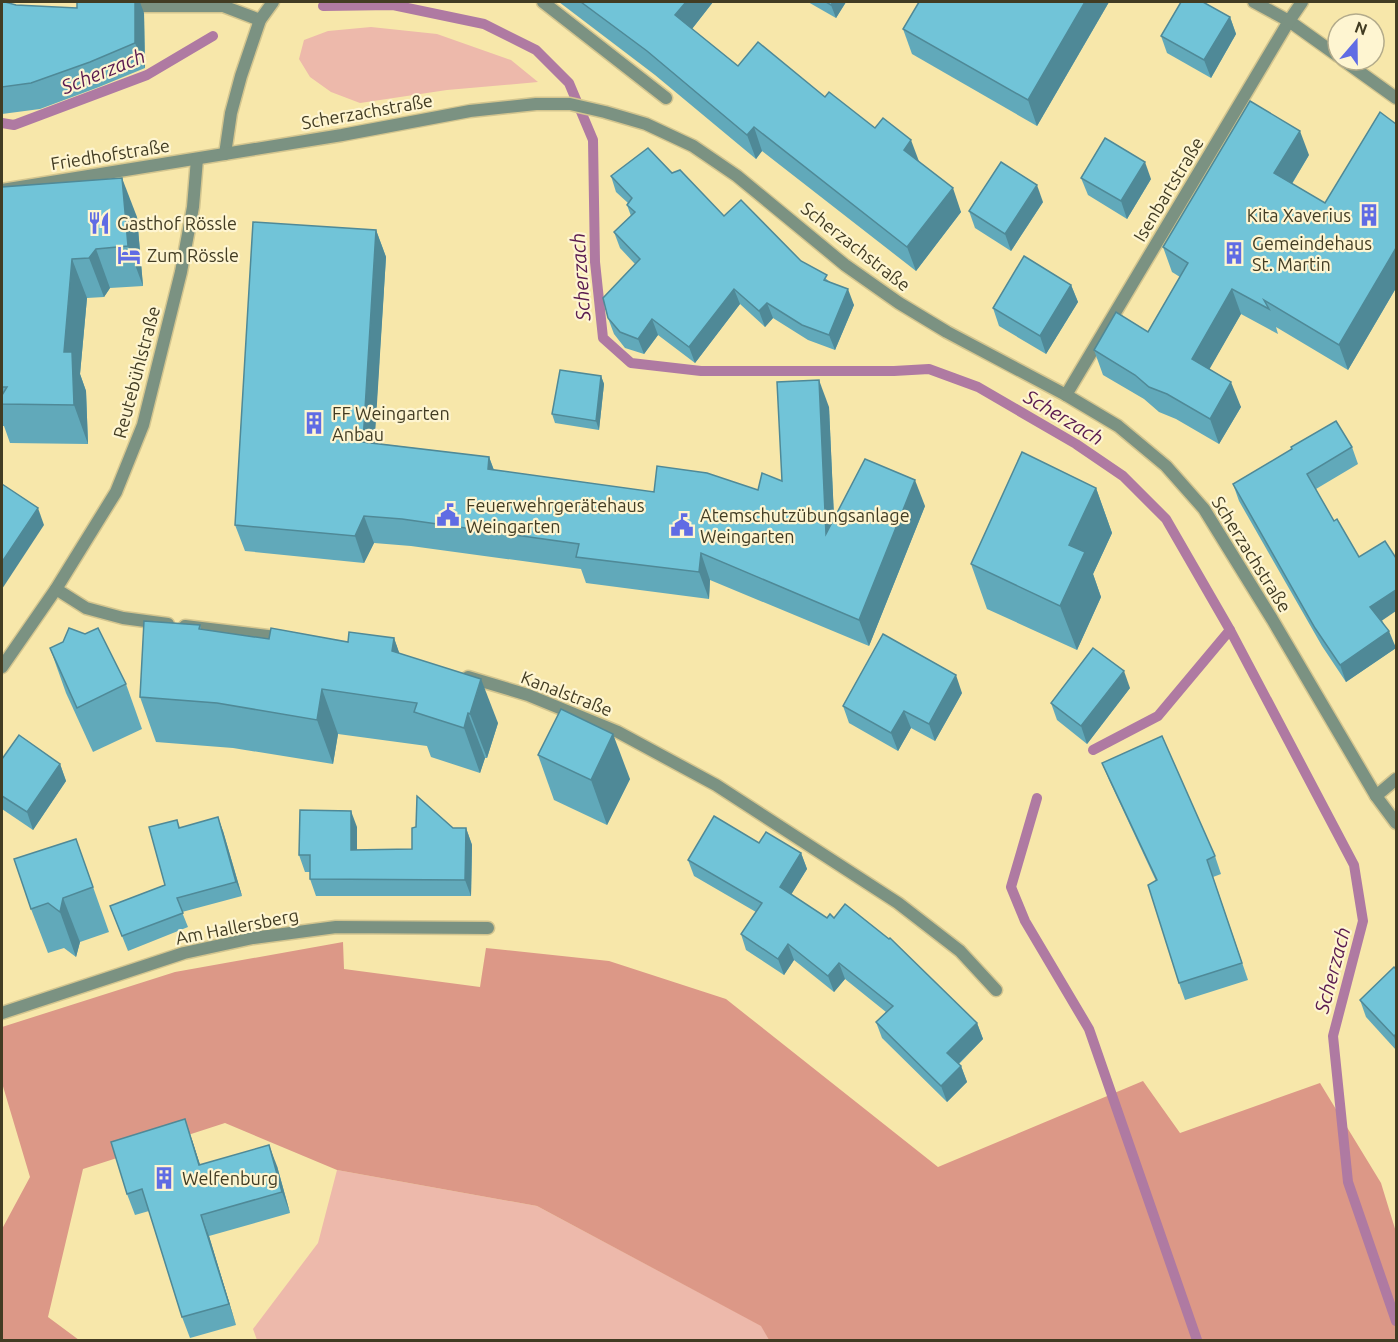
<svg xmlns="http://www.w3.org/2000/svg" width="1398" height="1342" viewBox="0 0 1398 1342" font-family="Ubuntu,sans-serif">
<rect width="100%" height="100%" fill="#f7e7aa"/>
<g fill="#edb9ab">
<polygon points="371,27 437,34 511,60 538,82 447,90 360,103 331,92 310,77 299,59 304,40 328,31"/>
<polygon points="337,1170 537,1206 762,1326 769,1340 257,1340 253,1329 318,1243"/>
</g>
<polygon fill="#dc9887" points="343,942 344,969 480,987 486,948 609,961 726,999 938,1167 1143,1081 1180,1133 1320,1083 1381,1183 1396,1232 1396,1340 769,1340 761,1326 537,1206 337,1170 225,1123 83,1169 48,1317 79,1340 2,1340 2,1229 30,1177 2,1083 2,1027 175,972"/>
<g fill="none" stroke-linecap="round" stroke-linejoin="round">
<g stroke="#af7aa2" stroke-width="10">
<polyline points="323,6 393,5 484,24 536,50 569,83 593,140 595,262 603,338 631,363 701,371 894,371 929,369 978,387 1076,444 1123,476 1166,519 1230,630 1354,865 1363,921 1333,1036 1348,1182 1396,1321"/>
<polyline points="2,123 14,125 147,75 213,36"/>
<polyline points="1093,750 1158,716 1230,630"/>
<polyline points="1037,798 1011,887 1025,921 1089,1029 1197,1340"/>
</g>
<g stroke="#d3c58f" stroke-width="15">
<polyline id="pedestrian" points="543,2 666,98"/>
</g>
<g stroke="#d3c58f" stroke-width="15">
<g id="minor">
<polyline points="1254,2 1289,21 1338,56"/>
<polyline points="126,6 223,6 260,20"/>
<polyline points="1343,60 1396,98"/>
<polyline points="225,154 231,113 241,76 260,20 273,2"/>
<polyline points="2,190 342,135 470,111 536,104 570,104 605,112 646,124 693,146 737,176 845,265 899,303 947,332 1066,395 1118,426 1166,466 1204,509 1272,619 1376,796"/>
<polyline points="1066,395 1289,21 1302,2"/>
<polyline points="56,589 86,608 123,618 168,624"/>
<polyline points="185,626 284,638"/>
<polyline points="2,667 56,589 116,492 143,425 181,272 193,207 197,159"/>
<polyline points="468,677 528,695 618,732 716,785 898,903 960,951 996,990"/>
<polyline points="2,1013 184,953 253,938 336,927 488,928"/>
</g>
</g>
<g stroke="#d3c58f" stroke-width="15">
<polyline id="tertiary" points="1396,779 1376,796 1396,823"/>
</g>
<use href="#pedestrian" stroke="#7b9282" stroke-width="12"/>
<use href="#minor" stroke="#7b9282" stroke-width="12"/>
<use href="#tertiary" stroke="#7b9282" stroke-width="12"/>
</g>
<g fill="#61a9ba">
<polygon points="2,2 16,5 144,13 145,68 99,87 40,109 2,114"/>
<polygon points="559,2 713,2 692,29 738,66 825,97 875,128 919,162 961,212 916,271 762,151 756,159 655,75"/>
<polygon points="808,2 846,2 836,18"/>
<polygon points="1109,2 1037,126 912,54 903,29"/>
<polygon points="1230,17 1236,34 1211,78 1167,53 1161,36"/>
<polygon points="1396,124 1396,288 1348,370 1276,327 1278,334 1241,314 1209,369 1241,407 1219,444 1176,419 1159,412 1144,399 1103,375 1094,350 1148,332 1180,277 1172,272 1163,247 1309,155 1292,184 1325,203"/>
<polygon points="672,173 724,216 801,261 829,281 854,305 835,350 808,340 773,318 765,327 740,304 695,363 658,335 644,354 625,348 614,334 608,318 635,264 620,248 614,232 631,216 627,205 628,203 616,192 611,176"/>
<polygon points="1081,178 1151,179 1127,219 1088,195"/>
<polygon points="2,187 137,217 143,286 110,288 104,297 87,298 80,374 86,391 88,444 10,443 4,426 2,426"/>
<polygon points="1043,202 1011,251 975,228 969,211"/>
<polygon points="376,230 386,257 374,443 489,457 494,470 654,492 758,490 782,481 829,407 834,519 925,506 869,646 710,580 709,599 586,583 581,569 411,546 374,543 364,563 245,551 235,525"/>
<polygon points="1071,285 1078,302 1046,354 999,326 993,308"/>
<polygon points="601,376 604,384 599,430 555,423 552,414"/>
<polygon points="1352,447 1358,464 1316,489 1396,648 1346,682 1322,646 1239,501 1233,484"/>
<polygon points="1096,488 1112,533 1093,574 1101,597 1077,650 987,609 971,564"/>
<polygon points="200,625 201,629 269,639 348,642 394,638 399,653 498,723 487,758 485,758 480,773 431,757 427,746 338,734 333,764 233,748 156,742 140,697"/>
<polygon points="50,648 126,684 142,729 93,752 66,693"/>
<polygon points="1130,688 1087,744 1057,720 1051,703"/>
<polygon points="962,693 935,741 911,728 898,751 849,723 843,706"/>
<polygon points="538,755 630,779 607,825 554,800"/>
<polygon points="2,759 60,764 66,781 33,830 2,809"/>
<polygon points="1102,763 1215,856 1221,874 1213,877 1248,980 1185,1000 1179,983 1156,881 1109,780"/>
<polygon points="177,820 180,828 223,831 242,896 182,912 188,927 128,951 110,906 165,885"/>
<polygon points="357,827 357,850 412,849 453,828 466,828 472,845 471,896 316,896 310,879 310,872 305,872 299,855"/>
<polygon points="76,839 109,932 80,942 76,957 64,948 48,953 31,909"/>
<polygon points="759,843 801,853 807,869 791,894 977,1023 983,1039 959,1064 961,1066 967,1082 947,1102 882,1038 876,1022 886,1012 845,979 834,992 794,960 784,975 746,950 741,934 756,912 694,876 688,860"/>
<polygon points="1396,969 1396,1050 1366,1017 1360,1000"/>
<polygon points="192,1140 200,1165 277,1166 290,1213 209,1236 236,1325 190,1338 182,1317 149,1211 135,1215 127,1194"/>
</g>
<g fill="#4f8997">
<polygon points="135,2 140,2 144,13 145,68 135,43"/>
<polygon points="686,2 713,2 684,39 675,15"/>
<polygon points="833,2 846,2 836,18 831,5"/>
<polygon points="1085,2 1109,2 1037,126 1028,100"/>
<polygon points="1230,17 1236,34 1211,78 1204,60"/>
<polygon points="754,127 762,151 756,159 747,135"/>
<polygon points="1300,131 1309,155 1283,198 1274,173"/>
<polygon points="911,140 920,164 904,150"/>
<polygon points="1145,162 1151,179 1127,219 1121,201"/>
<polygon points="122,178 137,217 143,286 128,246"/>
<polygon points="1037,185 1043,202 1011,251 1005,234"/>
<polygon points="953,188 961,212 916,271 907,247"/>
<polygon points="376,230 386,257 373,468 363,442"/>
<polygon points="1396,248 1396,288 1348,370 1339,345"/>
<polygon points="96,249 110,288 104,297 89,258"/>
<polygon points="72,259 87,298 80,374 86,391 88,444 74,405 64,352"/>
<polygon points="1071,285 1078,302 1046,354 1040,336"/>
<polygon points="734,289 740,304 695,363 689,347"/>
<polygon points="848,289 854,305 835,350 829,335"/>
<polygon points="1232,289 1241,314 1201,384 1192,359"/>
<polygon points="767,303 773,318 765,327 759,311"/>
<polygon points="652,319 658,335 644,354 638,339"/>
<polygon points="601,376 604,384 599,430 596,421"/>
<polygon points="819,380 829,407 836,560 826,534"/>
<polygon points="1231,382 1241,407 1219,444 1210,419"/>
<polygon points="489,457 499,484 488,469"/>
<polygon points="915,480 925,506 869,646 859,620"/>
<polygon points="1096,488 1112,533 1093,574 1101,597 1077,650 1060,606 1069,545"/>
<polygon points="38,508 44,525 2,589 2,562"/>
<polygon points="364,516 374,543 364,563 355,536"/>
<polygon points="701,553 710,580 709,599 699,572"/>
<polygon points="1396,590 1396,611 1377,624 1370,607"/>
<polygon points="1389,631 1396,648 1346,682 1340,665"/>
<polygon points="394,638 410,683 392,651"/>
<polygon points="1124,671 1130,688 1087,744 1081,726"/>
<polygon points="956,675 962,693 935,741 929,724"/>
<polygon points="481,679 498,723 487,758 470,714"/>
<polygon points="322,689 338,734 333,764 317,720"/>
<polygon points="904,711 911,728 898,751 891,733"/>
<polygon points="468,713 485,758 480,773 464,728"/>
<polygon points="613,734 630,779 607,825 591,780"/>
<polygon points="60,764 66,781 33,830 27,812"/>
<polygon points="351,811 357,827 357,866 351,850"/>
<polygon points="218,817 223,831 242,896 236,882"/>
<polygon points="466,828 472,845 471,896 465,880"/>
<polygon points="801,853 807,869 786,903 780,887"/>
<polygon points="63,898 80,942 76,957 60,912"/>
<polygon points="788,944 794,960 784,975 778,959"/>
<polygon points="839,963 845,979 834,992 828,976"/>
<polygon points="977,1023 983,1039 953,1069 947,1053"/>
<polygon points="1396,1034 1396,1044 1394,1036"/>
<polygon points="961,1066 967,1082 947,1102 941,1086"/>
<polygon points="185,1119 192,1140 207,1186 199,1165"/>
<polygon points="269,1145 277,1166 290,1213 282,1192"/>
<polygon points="201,1215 209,1236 236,1325 229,1304"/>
</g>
<g fill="#71c4d8" stroke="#4f8997" stroke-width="1.5">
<polygon points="2,2 5,2 16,5 77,8 77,2 135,2 135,43 90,62 31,83 2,87"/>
<polygon points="581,2 686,2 675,15 738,66 758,42 825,97 829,92 875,128 883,118 911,140 904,150 953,188 907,247 754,127 747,135 647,51"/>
<polygon points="826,2 833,2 831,5"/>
<polygon points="919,2 1085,2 1028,100 903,29"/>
<polygon points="1181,2 1203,2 1230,17 1204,60 1161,36"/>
<polygon points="1250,101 1300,131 1274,173 1325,203 1380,112 1396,124 1396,248 1339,345 1264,300 1269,309 1232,289 1192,359 1231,382 1210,419 1167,394 1149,387 1135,375 1094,350 1116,312 1148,332 1188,263 1163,247"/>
<polygon points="1105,138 1145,162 1121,201 1081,178"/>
<polygon points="648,148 672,173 680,170 724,216 741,200 801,261 827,275 824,280 848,289 829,335 802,325 767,303 759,311 734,289 689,347 652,319 638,339 620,332 608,318 603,298 640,259 614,232 635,212 627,205 632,198 611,176"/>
<polygon points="1001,162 1037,185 1005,234 969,211"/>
<polygon points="122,178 128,246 96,249 89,258 72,259 64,352 72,352 74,405 2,404 2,395 7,387 2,387 2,187"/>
<polygon points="253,222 376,230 363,442 489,457 488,469 654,492 657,466 707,473 758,490 762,473 782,481 777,382 819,380 826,534 865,459 915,480 859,620 701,553 699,572 576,557 579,544 402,519 364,516 355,536 235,525"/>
<polygon points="1024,256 1071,285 1040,336 993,308"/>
<polygon points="560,370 601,376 596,421 552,414"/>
<polygon points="1336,421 1352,447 1307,474 1334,521 1337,519 1359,557 1385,541 1396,558 1396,590 1370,607 1389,631 1340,665 1315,628 1233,484 1292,449 1291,447"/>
<polygon points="1022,452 1096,488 1069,545 1085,552 1060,606 971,564"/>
<polygon points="2,484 38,508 2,562"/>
<polygon points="144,621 200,625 199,629 269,639 271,628 348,642 349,632 394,638 392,651 481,679 470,714 468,713 464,728 414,712 417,703 322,689 317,720 217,703 140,697"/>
<polygon points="69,628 85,634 98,628 126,684 77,708 50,648 63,642"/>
<polygon points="883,634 956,675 929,724 904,711 891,733 843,706"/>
<polygon points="1093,648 1124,671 1081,726 1051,703"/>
<polygon points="561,709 613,734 591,780 538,755"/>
<polygon points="19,735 60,764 27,812 2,796 2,759"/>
<polygon points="1162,736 1215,856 1207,860 1242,963 1179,983 1148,885 1157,880 1102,763"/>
<polygon points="417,796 453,828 466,828 465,880 310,879 310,855 299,855 300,810 351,811 351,850 412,849 412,828 416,827"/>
<polygon points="714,816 759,843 766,832 801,853 780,887 827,918 830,914 834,918 845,904 889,939 890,938 977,1023 947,1053 961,1066 941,1086 876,1022 893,1006 839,963 828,976 788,944 778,959 741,934 762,903 688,860"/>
<polygon points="218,817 236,882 177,898 183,913 122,936 110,906 165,885 149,827 177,820 179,828"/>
<polygon points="76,839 93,887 63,898 60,912 48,903 31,909 14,859"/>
<polygon points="1394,967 1396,969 1396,1034 1394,1036 1360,1000"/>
<polygon points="185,1119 199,1165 269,1145 282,1192 201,1215 229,1304 182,1317 142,1189 127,1194 111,1142"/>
</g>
<defs>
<g id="building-bare" transform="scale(1.8)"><path d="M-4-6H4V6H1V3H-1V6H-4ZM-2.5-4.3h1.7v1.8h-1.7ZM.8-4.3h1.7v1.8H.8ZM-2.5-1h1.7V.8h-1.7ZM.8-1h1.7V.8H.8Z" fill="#606ce4" stroke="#fef5d1" stroke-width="2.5" paint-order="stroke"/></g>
<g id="restaurant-bare" transform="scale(1.8)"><path d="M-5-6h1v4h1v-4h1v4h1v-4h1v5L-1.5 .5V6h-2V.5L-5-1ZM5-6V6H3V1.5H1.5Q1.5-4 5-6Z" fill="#606ce4" stroke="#fef5d1" stroke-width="2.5" paint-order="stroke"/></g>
<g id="hotel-bare" transform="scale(1.8)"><path d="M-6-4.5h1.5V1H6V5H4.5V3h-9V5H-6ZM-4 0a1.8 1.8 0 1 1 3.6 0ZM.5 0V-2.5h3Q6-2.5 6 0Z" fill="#606ce4" stroke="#fef5d1" stroke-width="2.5" paint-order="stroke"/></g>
<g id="civic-bare" transform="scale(1.8)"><path d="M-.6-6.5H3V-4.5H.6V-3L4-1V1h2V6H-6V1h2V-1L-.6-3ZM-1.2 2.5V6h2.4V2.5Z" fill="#606ce4" stroke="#fef5d1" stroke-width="2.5" paint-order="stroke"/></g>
</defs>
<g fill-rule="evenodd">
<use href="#building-bare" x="1369" y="215"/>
<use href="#restaurant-bare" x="99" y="223"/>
<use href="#building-bare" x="1234" y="253"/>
<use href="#hotel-bare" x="129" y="255"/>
<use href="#building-bare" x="314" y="423"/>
<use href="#civic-bare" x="448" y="515"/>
<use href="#civic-bare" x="682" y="525"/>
<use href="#building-bare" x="164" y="1178"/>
</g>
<g text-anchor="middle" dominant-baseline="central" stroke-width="4.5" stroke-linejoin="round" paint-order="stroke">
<g font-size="18" fill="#423c23" stroke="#fef5d1">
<text transform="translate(367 111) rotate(-10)">Scherzachstraße</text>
<text transform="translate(110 154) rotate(-9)">Friedhofstraße</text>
<text transform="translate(1168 189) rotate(-59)">Isenbartstraße</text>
<text transform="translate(856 246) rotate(38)">Scherzachstraße</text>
<text transform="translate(136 372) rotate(-75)">Reutebühlstraße</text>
<text transform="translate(1252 554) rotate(58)">Scherzachstraße</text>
<text transform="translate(567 693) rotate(21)">Kanalstraße</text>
<text transform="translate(237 926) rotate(-11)">Am Hallersberg</text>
</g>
<g font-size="18" fill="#423c23" stroke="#fef5d1" text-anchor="start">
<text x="1351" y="215" text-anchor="end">Kita Xaverius</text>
<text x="117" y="223">Gasthof Rössle</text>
<text x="1252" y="243">Gemeindehaus<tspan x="1252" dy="21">St. Martin</tspan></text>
<text x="147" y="255">Zum Rössle</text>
<text x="332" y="413">FF Weingarten<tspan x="332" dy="21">Anbau</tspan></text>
<text x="466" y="505">Feuerwehrgerätehaus<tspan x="466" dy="21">Weingarten</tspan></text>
<text x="700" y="515">Atemschutzübungsanlage<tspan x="700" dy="21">Weingarten</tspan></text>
<text x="182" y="1178">Welfenburg</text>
</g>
<g font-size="20" font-style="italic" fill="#5a1a4f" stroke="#fef5d1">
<text transform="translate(103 71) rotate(-22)">Scherzach</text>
<text transform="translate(580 277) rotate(-94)">Scherzach</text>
<text transform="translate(1064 417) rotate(31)">Scherzach</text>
<text transform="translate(1332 970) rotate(-75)">Scherzach</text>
</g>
</g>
<rect width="1398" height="1342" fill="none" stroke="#423c23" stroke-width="6"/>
<g transform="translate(1356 42) rotate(20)"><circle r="28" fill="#fef5d1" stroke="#b3ab8b" stroke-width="1.5"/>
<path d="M0-4.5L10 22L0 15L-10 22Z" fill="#606ce4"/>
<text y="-9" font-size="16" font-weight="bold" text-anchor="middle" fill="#423c23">N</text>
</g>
</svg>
